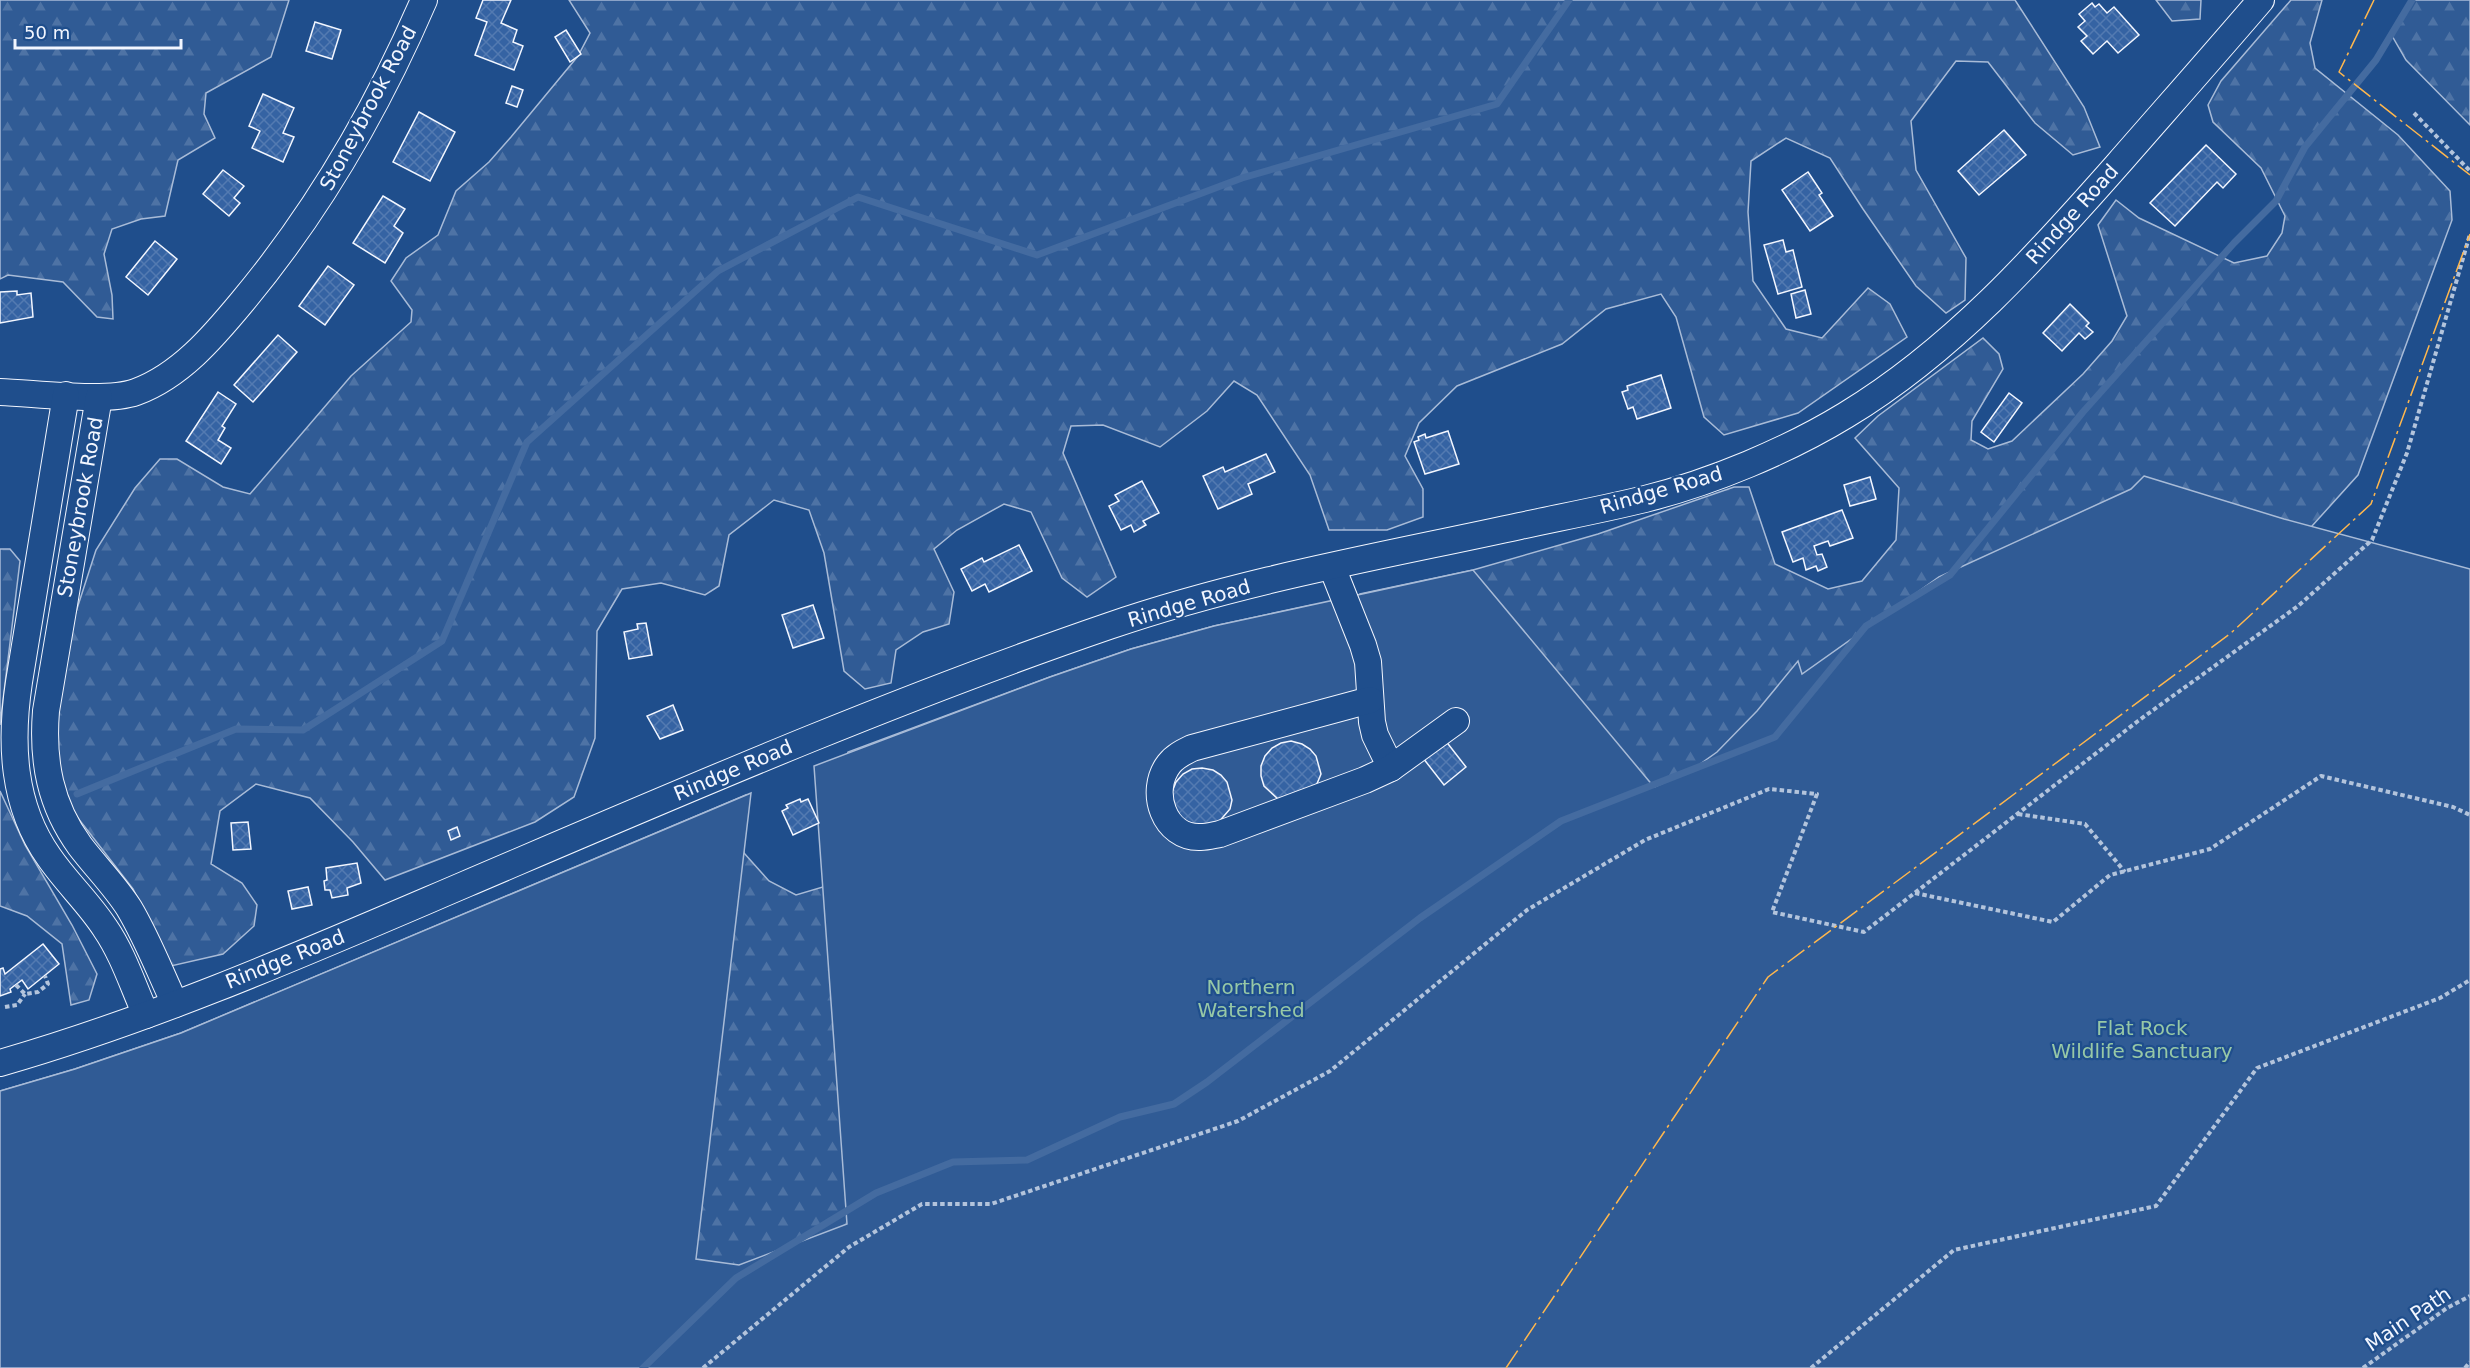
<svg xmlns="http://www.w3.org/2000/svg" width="2470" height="1368" viewBox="0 0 2470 1368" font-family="'DejaVu Sans',sans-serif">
<defs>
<pattern id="forest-firs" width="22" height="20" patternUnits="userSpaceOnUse" patternTransform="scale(1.5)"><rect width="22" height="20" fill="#305b95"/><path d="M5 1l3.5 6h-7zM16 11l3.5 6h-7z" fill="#4e73a5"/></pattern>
<pattern id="building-cross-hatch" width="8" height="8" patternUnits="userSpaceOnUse" patternTransform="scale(1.5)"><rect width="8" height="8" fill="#3563a3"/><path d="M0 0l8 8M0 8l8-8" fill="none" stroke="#537ab1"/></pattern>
</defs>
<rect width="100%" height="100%" fill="#1f4e8c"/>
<g fill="url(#forest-firs)" stroke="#a8bbd7" stroke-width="1.5">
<polygon points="0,0 289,0 271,57 206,93 204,114 215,138 178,160 165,216 141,219 112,229 104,254 112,295 113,319 97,317 63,282 8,275 0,279"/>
<polygon points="569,0 2015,0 2084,107 2100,147 2073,155 2035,123 1988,62 1956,61 1911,121 1916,170 1966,258 1965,300 1946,313 1916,286 1863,209 1830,158 1786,138 1751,161 1748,212 1753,281 1786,329 1822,338 1868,288 1890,304 1907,337 1798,413 1724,435 1704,417 1676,317 1661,294 1606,309 1562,344 1457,386 1419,423 1405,456 1423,489 1423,517 1387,530 1329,530 1310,475 1257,395 1234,381 1207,411 1160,447 1103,425 1071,426 1063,453 1116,577 1087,597 1062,578 1031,512 1004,504 957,530 934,549 954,592 949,624 923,632 896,650 891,683 865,689 844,671 824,553 809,510 774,500 729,535 719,586 705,595 661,583 622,589 597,631 595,738 574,797 535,822 385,880 353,842 310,798 256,784 220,811 211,864 242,883 257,905 254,926 223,954 171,966 133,889 67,804 51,727 62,655 96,550 135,488 160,459 177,459 223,487 250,494 351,376 411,322 412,310 391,281 406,258 438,235 456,191 489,162 511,137 578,56 590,33"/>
<polygon points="2156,0 2201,0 2200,19 2172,21"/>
<polygon points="2291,0 2322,0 2310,43 2315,68 2398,135 2450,191 2452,220 2358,475 2312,526 1469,1368 80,1368 0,1091 75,1069 181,1033 746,795 744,853 769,881 796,895 823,887 828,812 848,752 1050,677 1131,649 1214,626 1312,605 1333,618 1360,594 1473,570 1598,534 1734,487 1749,487 1775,564 1828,589 1862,581 1896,540 1899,488 1855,438 1878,416 1983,338 1999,354 2003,369 1972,421 1971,440 1988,449 2012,441 2083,374 2112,341 2127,316 2098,225 2116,200 2139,218 2234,263 2267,256 2282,233 2285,216 2261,168 2213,122 2208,105 2221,81"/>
<polygon points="2412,0 2470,0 2470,125 2406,60 2391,34"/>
<polygon points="0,549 10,549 20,561 0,725"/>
<polygon points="0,791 25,845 72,925 97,974 89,1000 71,1005 62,944 27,916 0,906"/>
</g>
<polygon fill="#305b95" stroke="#a8bbd7" stroke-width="1.5" points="2144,476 2284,519 2470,569 2470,1368 0,1368 0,1091 75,1069 181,1033 751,793 696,1259 739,1265 847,1224 814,766 1050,677 1131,649 1214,626 1473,570 1654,787 1689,772 1717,752 1757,711 1798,661 1802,674 1939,577 2131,489"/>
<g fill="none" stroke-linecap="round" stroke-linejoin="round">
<g stroke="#446ba0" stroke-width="7">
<polyline points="77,794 236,729 303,730 442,641 527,442 718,271 858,197 1037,255 1242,178 1497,104 1569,0"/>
<polyline points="643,1368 736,1278 876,1193 953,1162 1027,1160 1120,1117 1174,1104 1207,1082 1420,918 1561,821 1775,737 1866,626 1950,575 2083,412 2234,243 2276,201 2305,147 2376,60 2412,0"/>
</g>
</g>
<g fill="url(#building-cross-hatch)" stroke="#f2f6ff" stroke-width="1.5">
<polygon points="483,0 511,0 501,23 517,30 513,42 523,46 514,70 475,55 487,22 476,18"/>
<polygon points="2092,3 2095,7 2099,4 2107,13 2114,7 2139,35 2118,53 2107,41 2093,54 2081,41 2087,36 2078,27 2085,21 2079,14"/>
<polygon points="315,22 341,30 332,59 306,51"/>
<polygon points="566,30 581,54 570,62 555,37"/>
<polygon points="512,86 523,90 517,107 506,103"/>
<polygon points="263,94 294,108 283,133 294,137 283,162 252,148 260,131 249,126"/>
<polygon points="419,112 455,132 430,181 393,162"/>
<polygon points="2004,130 2026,155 1979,195 1958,171"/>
<polygon points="2206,145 2236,174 2223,188 2217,182 2175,226 2150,203"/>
<polygon points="223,170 244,186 234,198 240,203 229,216 203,194"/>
<polygon points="1808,172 1822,193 1819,195 1833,216 1810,231 1782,190"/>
<polygon points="383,196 405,209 394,226 403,233 385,263 353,243"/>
<polygon points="1783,240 1786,252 1793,250 1802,287 1778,294 1764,245"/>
<polygon points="155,241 177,259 148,295 126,277"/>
<polygon points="328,266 354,285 325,325 299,306"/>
<polygon points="1805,290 1811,314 1796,318 1791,294"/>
<polygon points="17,291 17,295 31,293 33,317 0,323 0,292"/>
<polygon points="2070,304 2089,323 2086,326 2093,332 2085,339 2079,333 2062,351 2043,333"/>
<polygon points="278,335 297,352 253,402 234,385"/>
<polygon points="1661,375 1671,408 1637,419 1633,407 1628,409 1622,392 1628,390 1627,386"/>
<polygon points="218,392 236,404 222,426 225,428 218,440 231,448 221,464 186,441"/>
<polygon points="2009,393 2022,403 1994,442 1981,432"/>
<polygon points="1448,431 1459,464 1425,474 1414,442 1419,440 1418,437 1425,434 1426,438"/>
<polygon points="1266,454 1275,472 1248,484 1252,494 1218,509 1203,476 1223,467 1225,472"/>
<polygon points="1870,477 1876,499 1850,506 1844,485"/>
<polygon points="1142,481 1159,513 1143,521 1146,525 1134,532 1131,525 1121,530 1109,506 1119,501 1115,495"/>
<polygon points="1842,510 1853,538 1830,546 1828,541 1814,546 1817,555 1822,554 1827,567 1818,571 1816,566 1806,570 1803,558 1793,562 1782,532"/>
<polygon points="1019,545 1032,571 989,592 985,584 972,591 961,569 982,558 984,562"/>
<polygon points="813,605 824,638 793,648 782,615"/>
<polygon points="646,623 652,655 629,659 624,632 638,629 637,624"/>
<polygon points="673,705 683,730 660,739 647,716"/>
<polygon points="1445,740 1466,767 1444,785 1423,758"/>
<polygon points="1291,741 1302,744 1310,749 1316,756 1321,774 1314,791 1279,800 1264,786 1261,776 1261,766 1265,756 1272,748 1281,743"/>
<polygon points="1202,768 1213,770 1221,775 1227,782 1232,800 1230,809 1217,824 1190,826 1175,812 1172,792 1176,782 1183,774 1192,769"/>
<polygon points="800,799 801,802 808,799 819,823 793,835 782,811 788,808 786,805"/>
<polygon points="248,822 251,849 233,850 231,823"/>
<polygon points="457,827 460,836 451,840 448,831"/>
<polygon points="357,863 361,883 347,888 348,895 332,898 330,890 325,890 324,881 327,880 326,868"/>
<polygon points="308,887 312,905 292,909 288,891"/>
<polygon points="43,944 59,964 28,989 22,980 10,989 11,992 0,996 0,969 3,968 5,974"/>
</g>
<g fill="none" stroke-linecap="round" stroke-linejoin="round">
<g stroke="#f2f6ff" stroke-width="28">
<g id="minor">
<path d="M0 392C34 393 106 403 136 392 180 376 213 337 242 302 318 211 377 109 424 0"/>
<path d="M66 395 19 682C10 742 12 805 49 857 66 882 89 903 105 928 123 954 133 986 146 1015"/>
<path d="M99 397 46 711C42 761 50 805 80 846 96 867 115 886 129 908 147 938 160 972 175 1004"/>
<polyline points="1332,567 1363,645 1368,662 1372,722 1375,735 1391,768"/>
<path d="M1370 700 1192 748C1184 752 1175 756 1169 764 1148 791 1164 839 1201 837 1207 837 1214 835 1220 834L1365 780 1391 768 1456 721"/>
<path d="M0 1063C160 1017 314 949 466 884 679 793 890 701 1109 626 1243 580 1382 556 1520 526 1562 517 1604 509 1645 499 1712 482 1787 451 1846 415 1952 351 2036 257 2118 164 2166 109 2214 55 2261 0"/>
</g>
</g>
<g stroke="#b3c4dc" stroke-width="4" stroke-dasharray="4.5 3" stroke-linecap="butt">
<polyline points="2414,113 2470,171"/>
<polyline points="2018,814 2085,824 2125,872"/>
<polyline points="1915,893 2053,922 2110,875 2210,849 2321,776 2453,807 2470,815"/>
<polyline points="16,985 25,994 38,992 48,984 45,976"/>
<polyline points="5,1007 17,1005 25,994"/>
<polyline points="703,1368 849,1247 922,1204 991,1204 1238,1121 1330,1071 1527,910 1645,840 1769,789 1817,794 1772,912 1864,932 2138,721 2298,606 2372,540 2407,453 2470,234"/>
<polyline points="1811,1368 1954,1250 2156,1206 2257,1068 2440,998 2470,980"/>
<polyline points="2363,1368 2447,1308 2470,1296"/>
<polyline points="2465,1368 2470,1362"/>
</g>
<use href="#minor" stroke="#1f4e8c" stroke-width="26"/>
<g stroke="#ffb74d" stroke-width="1.5" stroke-dasharray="21 4.5 3 4.5" stroke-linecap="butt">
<polyline points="2374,0 2339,72 2470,175"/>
<polyline points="1506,1368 1768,977 2231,633 2371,504 2470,234"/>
</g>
</g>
<g text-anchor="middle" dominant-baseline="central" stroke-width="4.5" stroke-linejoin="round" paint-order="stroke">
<g font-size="20" fill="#f2f6ff" stroke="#1f4e8c">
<text transform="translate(368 108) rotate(-62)">Stoneybrook Road</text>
<text transform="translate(2072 214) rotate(-48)">Rindge Road</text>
<text transform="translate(1661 490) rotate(-16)">Rindge Road</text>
<text transform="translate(80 507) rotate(-80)">Stoneybrook Road</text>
<text transform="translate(1189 603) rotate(-16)">Rindge Road</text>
<text transform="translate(733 770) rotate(-23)">Rindge Road</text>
<text transform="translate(285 959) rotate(-22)">Rindge Road</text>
<text transform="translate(2408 1319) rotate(-34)">Main Path</text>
</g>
<g font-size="20" fill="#97c8a6" stroke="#1f4e8c">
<text x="1251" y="987">Northern<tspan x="1251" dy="23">Watershed</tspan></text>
<text x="2142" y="1028">Flat Rock<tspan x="2142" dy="23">Wildlife Sanctuary</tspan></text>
</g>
</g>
<path d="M15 39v9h166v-9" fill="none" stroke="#f2f6ff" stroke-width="3"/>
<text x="24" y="39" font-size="18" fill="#f2f6ff" stroke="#1f4e8c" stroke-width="4.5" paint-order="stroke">50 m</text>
</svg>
